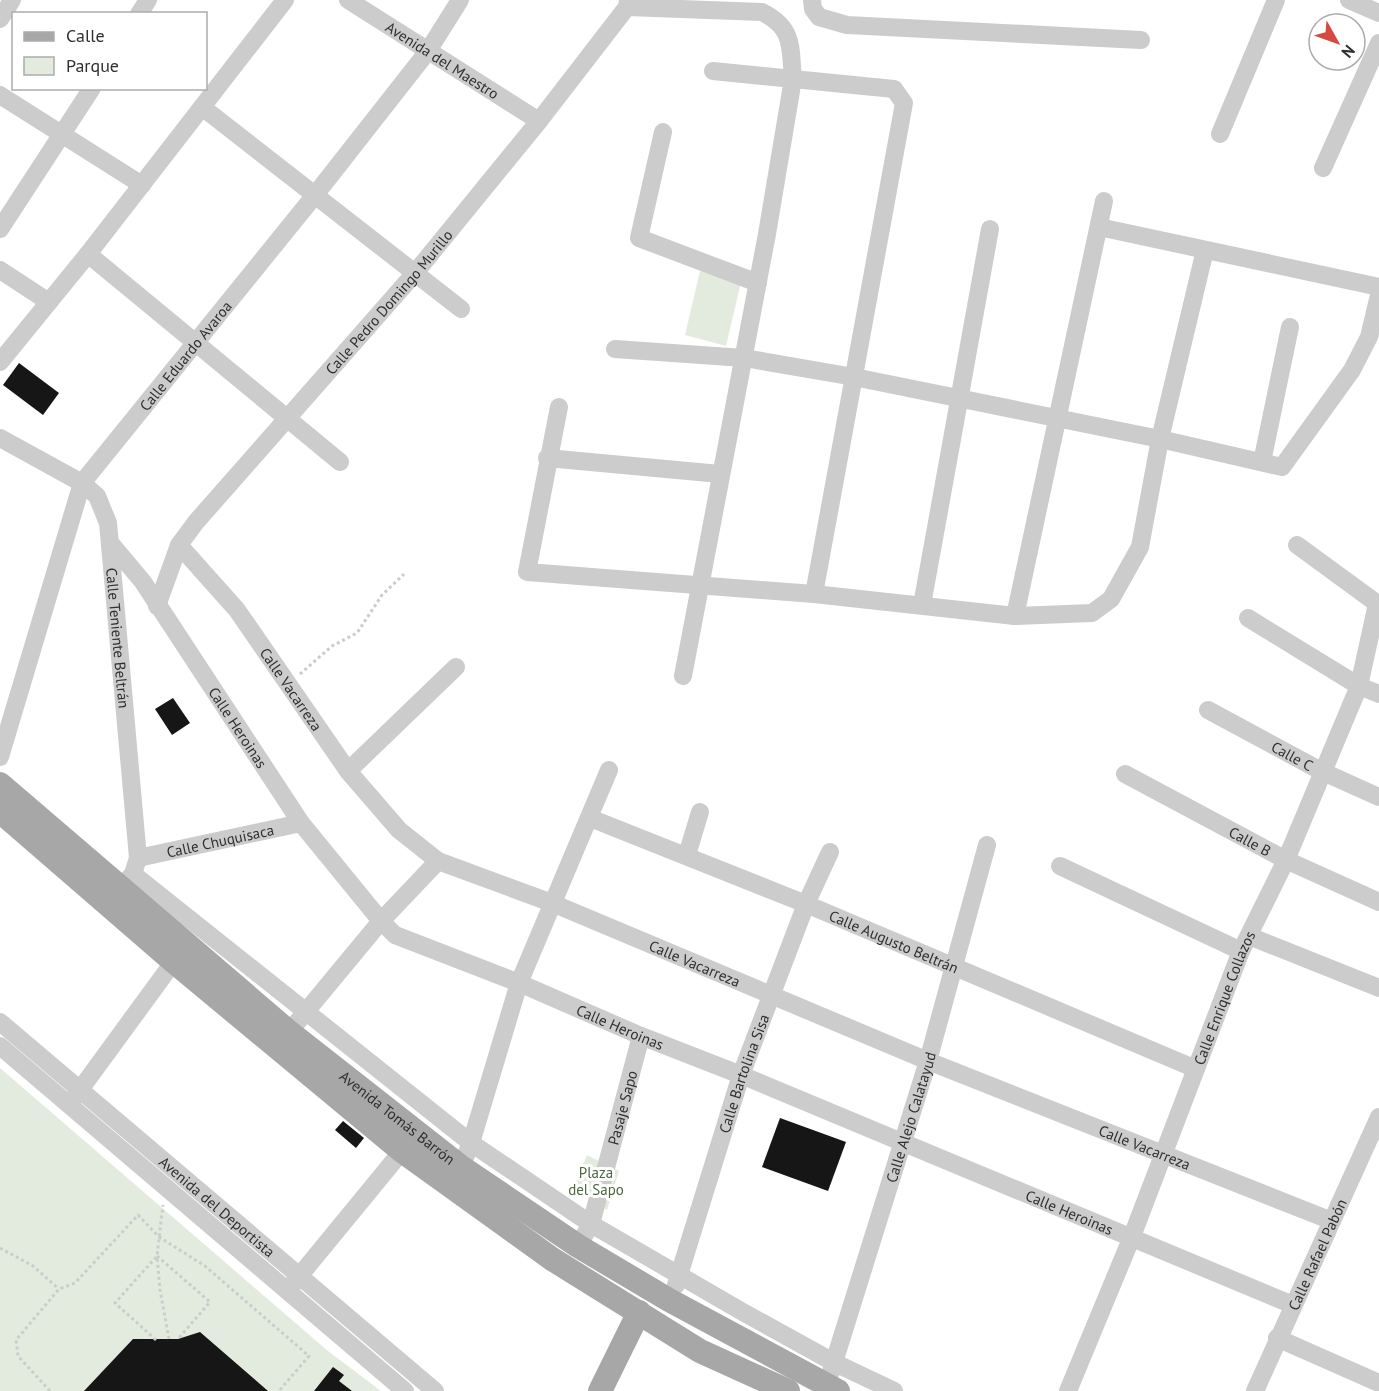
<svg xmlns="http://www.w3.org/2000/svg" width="1379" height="1391" viewBox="0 0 1379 1391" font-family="'PT Sans',sans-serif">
<rect width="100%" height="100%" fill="#fff"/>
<g fill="#e3ebde">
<polygon points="700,271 741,282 726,346 685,335"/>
<polygon points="0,1068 328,1351 381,1391 0,1391"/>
<polygon points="587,1155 619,1171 607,1210 573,1189"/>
</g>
<g fill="#161616">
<polygon points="19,363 59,393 43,415 3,385"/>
<polygon points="173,698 190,723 172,735 155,709"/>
<polygon points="780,1118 846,1142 828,1191 762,1167"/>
<polygon points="343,1121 364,1138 356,1148 335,1130"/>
<polygon points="200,1332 268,1391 84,1391 133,1339 178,1339"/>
<polygon points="333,1367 344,1375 339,1381 352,1391 314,1391"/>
</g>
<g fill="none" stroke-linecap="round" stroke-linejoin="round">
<g stroke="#ccc" stroke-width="3" stroke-dasharray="3 3" stroke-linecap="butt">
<polyline points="300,674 332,646 357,633 382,595 404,574"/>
<polyline points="0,1248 33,1266 59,1289"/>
<polyline points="169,1339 160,1290 157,1256 210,1302 178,1339"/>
<polyline points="156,1340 115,1303 157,1256 163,1205"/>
<polyline points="50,1391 18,1356 16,1340 59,1289 75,1283 138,1215 159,1237 205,1266 309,1356 279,1391"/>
</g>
<g stroke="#ccc" stroke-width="18">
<path id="s1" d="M348 0 539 121"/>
<polyline points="812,0 813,9 819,17 847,25 1141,40"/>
<polyline points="1349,0 1379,13"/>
<path d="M627 7 762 12C794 28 790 46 793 79L894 89 904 103 814 594"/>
<polyline points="139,14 148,0"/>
<polyline points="0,19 12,0"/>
<polyline points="0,95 142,185"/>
<polyline points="202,107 461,309"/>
<polyline points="663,132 639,238 758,283"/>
<polyline points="1220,134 1276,0"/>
<polyline points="1323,168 1379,43"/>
<polyline points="1099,227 1379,287"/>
<polyline points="0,229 92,88"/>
<polyline points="88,254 340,462"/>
<polyline points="0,270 49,302"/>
<polyline points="615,349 744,358 854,377 1160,439 1282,467 1352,370 1369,337 1379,295"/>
<polyline points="0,362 88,254 285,0"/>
<polyline points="559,407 527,572 814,594 1015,616 1092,613 1111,599 1140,547 1160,439 1205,250"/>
<path id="s2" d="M0 438 82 483 97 496 108 523 138 858 133 874 125 883"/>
<polyline points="547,458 720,474"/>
<polyline points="1262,462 1290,327"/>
<path id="s3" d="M112 545 143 582 301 823 381 921 395 935 519 983 641 1036 741 1075 1293 1305"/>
<path id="s4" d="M179 545 237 610 348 771 399 830 438 861 552 903 928 1061 1332 1221"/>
<polyline points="1297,545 1379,605"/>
<polyline points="922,605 990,229"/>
<path id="s5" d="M157 606 179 545 196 522 415 273 539 121 627 7 628 0"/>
<polyline points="1015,616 1104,201"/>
<polyline points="1248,618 1359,686 1379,694"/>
<polyline points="683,676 767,234 793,79 713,71"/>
<path id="s6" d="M1208 710 1321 771 1379 797"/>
<path id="s7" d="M0 757 82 483 315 195 428 51 460 0"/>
<polyline points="348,771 456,667"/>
<path id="s8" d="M1125 774 1286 860 1379 902"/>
<path id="s9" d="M590 818 806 904 1196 1069"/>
<polyline points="687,855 700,812"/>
<path id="s10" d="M138 858 301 823"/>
<polyline points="1060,866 1241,951"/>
<polyline points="133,874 471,1143 591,1224 741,1311 835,1363 894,1391"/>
<polyline points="1249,936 1379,988"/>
<path id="s11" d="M0 1022 435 1391"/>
<polyline points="289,1032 381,921 438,861"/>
<polyline points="0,1046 405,1391"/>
<polyline points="74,1098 180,953"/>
<polyline points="461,1167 471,1143 519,983 609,770"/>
<path id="s12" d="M578 1246 591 1224 641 1036"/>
<polyline points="292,1285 402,1151"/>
<path id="s13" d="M676 1285 741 1075 806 904 830 852"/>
<polyline points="1277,1338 1379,1383"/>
<path id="s14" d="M831 1372 928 1061 987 845"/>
<path id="s15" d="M1068 1391 1131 1239 1241 951 1286 860 1359 686 1377 604"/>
<path id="s16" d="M1255 1391 1379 1117"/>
</g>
<g stroke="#a7a7a7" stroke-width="24">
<path id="s17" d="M0 784 289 1032 461 1167 578 1246 669 1300 838 1391"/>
<polyline points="0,811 173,961 402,1151 552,1259 700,1351 788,1391"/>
<polyline points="600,1391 639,1312"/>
</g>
</g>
<g text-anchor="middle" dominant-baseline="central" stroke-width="6" stroke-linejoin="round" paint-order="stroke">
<g font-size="15" fill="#2f2f2f" stroke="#fff">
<text stroke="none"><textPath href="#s1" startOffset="112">Avenida del Maestro</textPath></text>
<text stroke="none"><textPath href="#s5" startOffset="386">Calle Pedro Domingo Murillo</textPath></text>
<text stroke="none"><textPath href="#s7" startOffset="450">Calle Eduardo Avaroa</textPath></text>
<text stroke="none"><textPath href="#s2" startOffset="258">Calle Teniente Beltrán</textPath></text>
<text stroke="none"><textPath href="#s4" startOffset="183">Calle Vacarreza</textPath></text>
<text stroke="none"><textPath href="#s3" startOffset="222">Calle Heroinas</textPath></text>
<text stroke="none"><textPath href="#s6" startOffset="96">Calle C</textPath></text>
<text stroke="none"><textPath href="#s10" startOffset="84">Calle Chuquisaca</textPath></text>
<text stroke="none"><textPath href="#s8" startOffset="142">Calle B</textPath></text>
<text stroke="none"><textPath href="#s9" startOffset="328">Calle Augusto Beltrán</textPath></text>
<text stroke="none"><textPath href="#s4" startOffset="687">Calle Vacarreza</textPath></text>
<text stroke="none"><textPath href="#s15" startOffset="423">Calle Enrique Collazos</textPath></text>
<text stroke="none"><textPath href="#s3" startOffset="726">Calle Heroinas</textPath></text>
<text stroke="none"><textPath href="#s13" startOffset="222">Calle Bartolina Sisa</textPath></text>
<text stroke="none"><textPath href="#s12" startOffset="146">Pasaje Sapo</textPath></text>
<text stroke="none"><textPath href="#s17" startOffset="519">Avenida Tomás Barrón</textPath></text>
<text stroke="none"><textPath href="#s14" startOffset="267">Calle Alejo Calatayud</textPath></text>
<text stroke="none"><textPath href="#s4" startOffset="1173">Calle Vacarreza</textPath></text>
<text stroke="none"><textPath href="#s11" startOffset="285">Avenida del Deportista</textPath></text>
<text stroke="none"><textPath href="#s3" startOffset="1212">Calle Heroinas</textPath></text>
<text stroke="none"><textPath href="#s16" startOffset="150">Calle Rafael Pabón</textPath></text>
</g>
<g font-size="15" fill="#4d6740" stroke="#fff">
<text x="596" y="1172">Plaza<tspan x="596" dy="17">del Sapo</tspan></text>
</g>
</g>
<rect x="12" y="12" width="195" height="78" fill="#ffffff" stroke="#acacac" stroke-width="1.5"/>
<rect x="24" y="32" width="30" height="9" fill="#a7a7a7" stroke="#acacac" stroke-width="1.5"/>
<text x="66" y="42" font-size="18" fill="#2f2f2f">Calle</text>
<rect x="24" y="57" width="30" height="18" fill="#e3ebde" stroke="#acacac" stroke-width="1.5"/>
<text x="66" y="72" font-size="18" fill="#2f2f2f">Parque</text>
<g transform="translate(1337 42) rotate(130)"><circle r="28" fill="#ffffff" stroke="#acacac" stroke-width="1.5"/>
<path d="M0-4.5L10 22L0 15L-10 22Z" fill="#d74840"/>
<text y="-9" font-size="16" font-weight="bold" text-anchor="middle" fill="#2f2f2f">N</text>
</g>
</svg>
